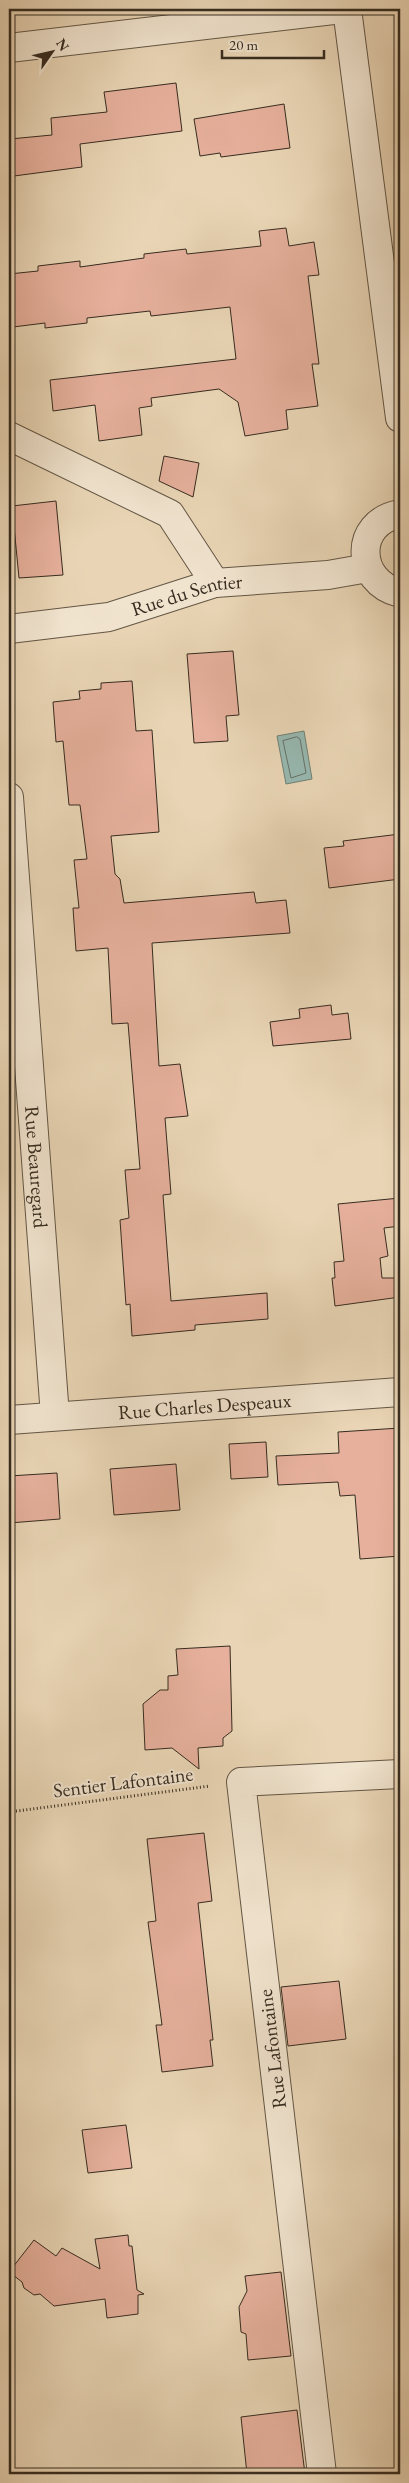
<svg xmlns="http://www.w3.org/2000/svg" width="409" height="2483" viewBox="0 0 409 2483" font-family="'EB Garamond',serif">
<rect width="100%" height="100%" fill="#e9d5b5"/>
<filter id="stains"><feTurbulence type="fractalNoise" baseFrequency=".004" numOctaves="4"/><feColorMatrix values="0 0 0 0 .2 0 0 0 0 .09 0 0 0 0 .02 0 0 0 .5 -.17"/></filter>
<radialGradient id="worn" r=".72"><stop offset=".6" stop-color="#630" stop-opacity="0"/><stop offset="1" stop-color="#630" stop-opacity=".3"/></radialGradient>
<polygon fill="#97b8b0" stroke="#708076" points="304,731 312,779 286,784 277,736"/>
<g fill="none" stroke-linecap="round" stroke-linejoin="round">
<polygon stroke="#667268" stroke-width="1" points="297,737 300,739 306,773 291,778 283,741"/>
</g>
<g fill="#e6b09c" stroke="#362c20">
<polygon points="176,83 182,131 80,144 82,167 14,176 10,139 52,135 51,118 107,112 104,92"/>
<polygon points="284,104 290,148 221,157 220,153 200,156 194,119"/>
<polygon points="286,228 289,246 314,242 319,275 308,276 319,364 312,364 318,406 286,410 288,429 245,436 238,402 219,389 151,398 152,406 139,408 142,435 99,441 95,405 53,411 50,380 236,359 230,307 151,316 150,311 87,318 87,323 45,328 45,323 13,327 9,274 38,271 38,266 80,261 80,267 144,258 144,254 186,249 187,254 261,246 259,231"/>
<polygon points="164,456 199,463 193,497 159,481"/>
<polygon points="56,501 63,575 19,578 12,506"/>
<polygon points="233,651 239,715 226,716 228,741 194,743 187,654"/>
<polygon points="132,681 136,731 152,730 159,832 111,836 115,874 120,879 124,903 254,892 256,903 286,900 290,933 152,943 159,1066 180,1064 188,1116 165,1118 171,1194 163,1195 171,1301 267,1293 268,1319 195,1325 195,1330 132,1336 130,1304 126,1305 120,1220 129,1218 125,1170 140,1169 128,1023 112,1024 108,948 76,951 73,908 79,908 74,860 87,859 80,805 69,805 63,741 56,742 53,702 80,699 79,691 101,689 101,683"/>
<polygon points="400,834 400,879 329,888 324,848 344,846 343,841"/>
<polygon points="331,1005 332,1015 348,1013 351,1039 273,1046 270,1022 300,1018 299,1009"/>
<polygon points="400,1198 400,1226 384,1228 388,1256 380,1258 382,1278 400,1278 400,1297 335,1306 332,1278 335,1278 334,1262 344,1261 338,1204"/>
<polygon points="400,1428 400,1556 360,1559 355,1495 340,1496 338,1482 278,1485 276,1456 339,1453 338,1432"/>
<polygon points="266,1442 268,1477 231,1479 229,1444"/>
<polygon points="176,1464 180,1510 114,1515 110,1469"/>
<polygon points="57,1473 60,1519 9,1523 9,1476"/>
<polygon points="230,1646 232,1731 223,1738 223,1746 198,1748 199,1769 172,1748 145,1750 143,1704 160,1690 168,1690 168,1676 178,1675 176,1649"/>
<polygon points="204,1833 212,1901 198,1903 213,2040 210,2040 213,2066 162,2072 156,2025 162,2025 148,1922 156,1921 147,1839"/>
<polygon points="339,1981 346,2039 288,2046 281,1987"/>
<polygon points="126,2125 132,2168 88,2173 82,2130"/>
<polygon points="128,2235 129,2246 132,2246 137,2290 144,2294 138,2295 138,2314 107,2318 105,2299 54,2306 40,2294 34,2295 24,2288 22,2282 9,2272 34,2240 56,2256 62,2248 100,2269 95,2239"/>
<polygon points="281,2272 291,2356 248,2360 246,2334 241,2332 239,2307 247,2291 245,2276"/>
<polygon points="297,2410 305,2474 247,2474 241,2417"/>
</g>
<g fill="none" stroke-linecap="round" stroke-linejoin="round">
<g stroke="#635645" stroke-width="30">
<g id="minor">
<polyline points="347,9 400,418"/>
<polyline points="9,48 342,9"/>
<polyline points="9,436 170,514 215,583"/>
<path d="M400 514C353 522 355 582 400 593"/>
<path id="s1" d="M9 629 109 617 215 583 328 575 368 568"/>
<path id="s2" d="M9 797 55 1416"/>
<path id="s3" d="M9 1420 400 1392"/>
<polyline points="322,2474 241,1782 400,1774"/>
</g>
</g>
<polyline stroke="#362c20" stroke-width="3" stroke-dasharray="1 2.5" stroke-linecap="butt" points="9,1812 210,1786"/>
<use href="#minor" stroke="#f1e4cf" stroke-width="28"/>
</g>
<g text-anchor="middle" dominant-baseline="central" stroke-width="4" stroke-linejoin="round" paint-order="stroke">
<g font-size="20" fill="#362c20" stroke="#f1e4cf">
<text stroke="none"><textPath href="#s1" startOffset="182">Rue du Sentier</textPath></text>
<text stroke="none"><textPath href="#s2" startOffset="371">Rue Beauregard</textPath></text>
<text stroke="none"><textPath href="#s3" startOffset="196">Rue Charles Despeaux</textPath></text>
<text transform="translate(123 1782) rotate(-7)">Sentier Lafontaine</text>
<text transform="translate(272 2049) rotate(-97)">Rue Lafontaine</text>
</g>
</g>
<rect width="409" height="2483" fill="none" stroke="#e9d5b5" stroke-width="30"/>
<rect x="10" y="10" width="389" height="2463" fill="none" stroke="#362c20" stroke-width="2.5"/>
<rect x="15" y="15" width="379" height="2453" fill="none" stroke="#362c20"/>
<g transform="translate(52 52) rotate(56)" stroke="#f1e4cf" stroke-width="4" paint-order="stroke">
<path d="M0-4L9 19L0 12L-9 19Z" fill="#362c20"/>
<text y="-8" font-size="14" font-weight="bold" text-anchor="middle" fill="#362c20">N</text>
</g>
<path d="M222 50v8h102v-8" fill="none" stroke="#362c20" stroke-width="2.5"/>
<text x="229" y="50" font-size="15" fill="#362c20" stroke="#f1e4cf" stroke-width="4" paint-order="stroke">20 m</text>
<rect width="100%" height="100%" filter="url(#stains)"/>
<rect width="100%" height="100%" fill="url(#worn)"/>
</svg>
